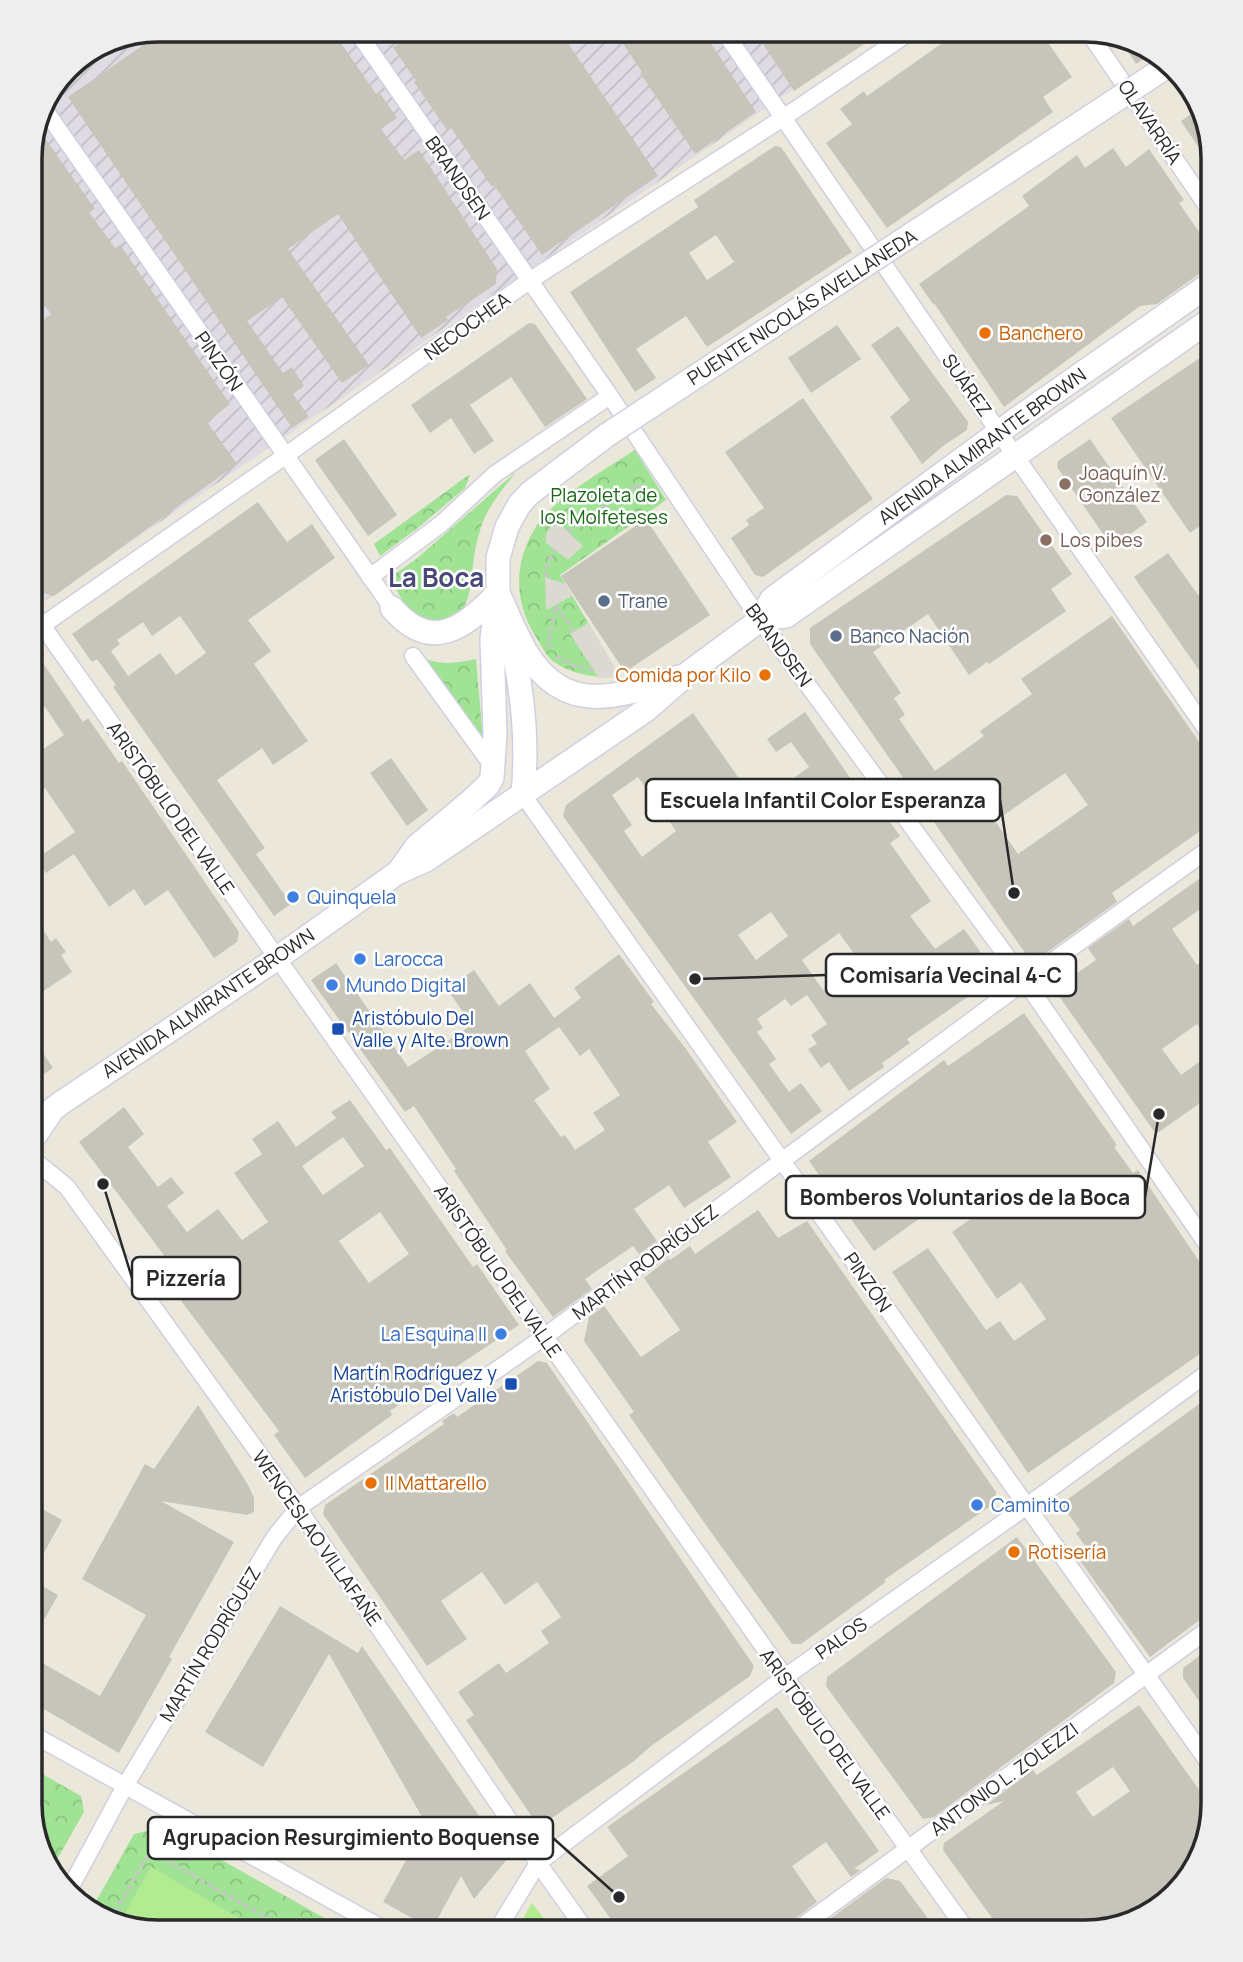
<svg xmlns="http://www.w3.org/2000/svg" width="1243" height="1962" viewBox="0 0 1243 1962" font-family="Manrope,sans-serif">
<defs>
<pattern id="industrial-furrows" width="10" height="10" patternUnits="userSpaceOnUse" patternTransform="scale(1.75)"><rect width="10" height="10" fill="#dfdbe3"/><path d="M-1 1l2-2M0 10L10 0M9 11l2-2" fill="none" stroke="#bfbcc3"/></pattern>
<pattern id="forest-crowns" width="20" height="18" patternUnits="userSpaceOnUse" patternTransform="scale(1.75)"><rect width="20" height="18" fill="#a0e395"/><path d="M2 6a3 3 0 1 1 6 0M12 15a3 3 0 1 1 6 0" fill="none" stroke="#8ac380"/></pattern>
</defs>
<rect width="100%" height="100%" fill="#ebe7da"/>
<polygon fill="url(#industrial-furrows)" points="158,30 880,30 30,611 30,150 68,67 109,39"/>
<g fill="url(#forest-crowns)">
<path d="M635 450 666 500 560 575 620 677C597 678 573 675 554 662 547 657 542 647 538 640 513 603 513 562 537 525 555 498 607 468 635 450Z"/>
<path d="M516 472C503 489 488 506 481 527 478 537 475 548 474 558 470 580 473 617 444 621 411 625 405 602 389 578L415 560Z"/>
<polygon points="470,474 465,488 419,527 380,556 374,544"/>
<path d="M421 657C441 666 456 663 476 659L483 739Z"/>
<path d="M30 1767 81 1796 84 1812 51 1870C31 1847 30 1797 30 1767Z"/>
<polygon points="163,1827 349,1932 150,1932 90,1912 134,1834"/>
</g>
<g fill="#b3eb90">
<polygon points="151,1867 263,1932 150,1932 120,1922"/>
<polygon points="532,1903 554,1932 515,1932"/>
</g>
<g fill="#dbd9d1">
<polygon points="561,525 583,546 568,560 546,543 546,533 552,526"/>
<polygon points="545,577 565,584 572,596 546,610"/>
<polygon points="588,623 620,677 599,678 570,634"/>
</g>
<g fill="#c7c5b9" fill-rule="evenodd">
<polygon points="165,30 332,30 376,94 379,92 397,118 381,129 404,160 419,150 497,269 496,284 446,317 448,320 421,338 338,214 288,249 369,365 342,383 282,297 247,321 283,373 292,367 304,386 293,394 309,417 292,428 68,97"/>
<polygon points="397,30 559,30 658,176 542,255 494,185 492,187 451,128 447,130 414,82 416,81 393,47 404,40"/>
<polygon points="614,30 702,30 756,112 695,154 640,73 642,72"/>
<polygon points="754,30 885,30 794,91"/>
<polygon points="961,30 1039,30 1072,77 1043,97 1053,112 887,228 826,143 852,124 840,109 864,91 867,96"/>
<polygon points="1120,39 1142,46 1156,51 1136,64"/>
<polygon points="1201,107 1213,158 1213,169 1181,121"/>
<polygon points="39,130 95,209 89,212 115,248 120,245 230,404 207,422 237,464 54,596 44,593 30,574 30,329 51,314 30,284 30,150"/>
<path d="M775 146 781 147 852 252 707 347 686 316 636 349 656 378 635 392 570 292 698 207 694 200ZM716 235 734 262 707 280 689 253Z"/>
<polygon points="1113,148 1126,167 1149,149 1184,200 1179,203 1213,252 1213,264 1157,304 1140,306 1004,407 934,303 933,304 919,284 1029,206 1022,196 1077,155 1085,168"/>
<polygon points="529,323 535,324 587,399 545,427 511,377 470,405 494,441 474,454 451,418 430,433 411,405"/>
<polygon points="837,325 861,359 811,393 788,358"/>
<polygon points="898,326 968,422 967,430 943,446 922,464 890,417 910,400 871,345"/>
<polygon points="1213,349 1213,426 1201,434 1213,453 1213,517 1190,533 1111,418"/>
<polygon points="803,398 873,499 763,577 755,575 731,538 749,525 746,520 764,508 725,452"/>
<polygon points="344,439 397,515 368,536 315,460"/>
<polygon points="1090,439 1147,522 1112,547 1057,467 1058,461"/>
<path d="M1006 495 1017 496 1072 574 1051 589 1066 611 989 664 987 662 969 675 928 614 873 652 901 693 894 698 905 715 899 719 935 771 984 736 980 731 1032 694 1021 679 1112 616 1213 762V822L1112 893 1117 902 1032 963 810 644V628ZM1065 773 1088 805 1018 854 995 821Z"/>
<path d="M258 502 287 542 312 524 335 558 248 620 271 651 254 664 308 741 273 765 262 748 217 780 265 848 256 854 291 904 274 916 113 687 116 685 97 659 92 662 72 634ZM180 616 206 653 176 675 160 653 128 676 111 651 120 644 117 640 143 622 152 636Z"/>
<polygon points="646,519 710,615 625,672 561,576"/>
<polygon points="1168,553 1198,595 1213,585 1213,690 1134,577"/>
<polygon points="30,644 83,722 88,718 119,763 122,761 239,932 237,942 214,958 168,890 145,906 134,889 109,907 74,854 46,873 36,859 75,832 45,788 37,793 30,782 30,758 64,735 30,685"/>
<path d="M805 712 853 782 859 778 900 836 890 843 931 901 910 916 935 949 964 929 994 971 992 980 907 1039 910 1043 882 1063 884 1067 849 1091 829 1062 821 1068 808 1049 817 1044 811 1035 827 1024 807 995 791 1006 785 999 757 1019 763 1028 757 1032 776 1059 769 1064 789 1092 801 1083 822 1111 791 1134 563 816 566 805 693 713 750 794 756 789 773 814 805 791 795 777 809 767 791 742 776 752 767 739ZM638 777 676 831 642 857 624 831 632 825 612 795ZM771 912 788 936 756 960 738 935ZM839 933 861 963 823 990 802 960Z"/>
<polygon points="391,758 428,810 407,826 370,773"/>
<polygon points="1213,869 1213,900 1172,929 1197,965 1213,953 1213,1047 1197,1024 1162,1049 1181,1075 1213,1052 1213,1094 1156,1134 1054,989 1096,960 1088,948 1129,919 1133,926"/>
<polygon points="30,909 51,942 56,938 66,952 61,955 72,972 39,994 30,981"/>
<path d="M619 954 654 1002 651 1004 686 1049 737 1122 708 1142 731 1177 684 1208 669 1185 634 1209 657 1241 639 1254 633 1246 585 1279 592 1289 553 1317 505 1251 507 1250 454 1171 456 1169 414 1106 405 1112 311 980 336 963 408 1067 472 1025 447 989 474 970 499 1006 530 983 554 1018 581 998 574 988ZM559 1027 580 1056 589 1049 620 1095 593 1113 605 1130 575 1150 565 1135 561 1137 534 1100 550 1089 525 1051Z"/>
<polygon points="1024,1013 1117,1145 1114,1147 1133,1173 1138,1170 1213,1282 1213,1345 1028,1473 892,1272 928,1248 986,1330 1000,1321 1014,1341 1046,1319 1021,1282 997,1299 952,1232 991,1205 972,1177 942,1199 944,1201 874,1251 809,1161 944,1060 948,1066"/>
<polygon points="30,1034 53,1068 30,1083"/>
<path d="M350 1100 386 1150 390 1148 473 1267 477 1264 519 1325 390 1411 392 1415 305 1478 274 1435 279 1431 155 1266 166 1258 79 1142 124 1107 144 1134 128 1147 158 1187 171 1177 184 1193 167 1206 187 1232 218 1209 242 1240 268 1222 234 1173 262 1154 252 1139 278 1121 296 1147 336 1118 331 1112ZM343 1137 364 1166 323 1195 302 1166ZM380 1212 409 1254 369 1283 339 1241Z"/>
<polygon points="758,1210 778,1238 807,1221 996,1492 996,1502 884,1580 886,1582 801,1644 792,1644 708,1528 629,1415 634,1412 584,1341 589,1317 604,1306 641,1357 680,1330 644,1278 669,1258 670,1260 690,1246 695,1254"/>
<polygon points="538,1361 547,1363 754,1666 750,1676 651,1746 634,1761 539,1827 466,1720 474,1715 458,1692 499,1663 506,1673 549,1643 541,1631 561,1617 537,1582 505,1605 482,1572 441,1601 467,1639 427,1666 323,1514 325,1505 444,1424 442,1421 454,1413 457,1417"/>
<polygon points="1213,1394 1213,1610 1150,1657 1080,1561 1090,1553 1076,1533 1080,1530 1061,1504"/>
<polygon points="198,1405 248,1485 254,1498 254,1512 247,1515 161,1501 234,1542 169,1657 172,1659 119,1753 30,1701 30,1656 100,1696 146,1615 82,1579 145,1464 154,1469"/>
<polygon points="30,1502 62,1520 30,1578"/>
<polygon points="1017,1537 1116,1672 1114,1683 934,1817 923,1819 826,1686 827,1677"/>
<polygon points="30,1579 58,1595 30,1645"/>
<polygon points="280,1606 358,1653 362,1646 508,1858 474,1899 461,1876 432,1929 383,1902 426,1824 329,1654 263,1767 205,1732"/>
<polygon points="1213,1646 1213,1721 1183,1678 1183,1668"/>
<path d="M1139 1705 1212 1808 1192 1875 1126 1923 1085 1932H1002L943 1850 944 1843 1004 1801 986 1805 1033 1770 1037 1775ZM1113 1767 1130 1791 1093 1817 1076 1792Z"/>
<polygon points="777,1707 879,1851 854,1869 861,1870 851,1877 826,1842 792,1866 817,1902 788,1924 784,1932 620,1932 587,1886 628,1856 607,1827"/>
<polygon points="886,1878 900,1881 938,1932 812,1932"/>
</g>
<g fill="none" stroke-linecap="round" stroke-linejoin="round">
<g stroke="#cfcfe2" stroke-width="19">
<g id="street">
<polyline points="356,30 610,396 760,620 1025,981 1213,1253"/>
<polyline points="723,30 1016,457 1213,739"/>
<polyline points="1087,30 1213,215"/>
<polyline points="66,70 112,39"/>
<polyline points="47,113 392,608"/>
<polyline points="370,577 441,524 495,474 610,396"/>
<polyline points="30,608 785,1677 968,1932"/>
<polyline points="30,634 285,456 529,281 783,118 913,30"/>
<polyline points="413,656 494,768"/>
<polyline points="523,795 1213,1769"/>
<polyline points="30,1157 67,1187 298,1508 538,1863 587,1932"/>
<polyline points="30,1733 389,1932"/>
<polyline points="69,1890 125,1786 274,1538 298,1508 544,1337 1025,981 1213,846"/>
<polyline points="496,1932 538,1863 785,1677 1027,1506 1213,1369"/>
<polyline points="794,1932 1213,1626"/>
</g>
</g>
<g stroke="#cfcfe2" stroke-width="26">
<g id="secondary">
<path d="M498 593C507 612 515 633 526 652 566 717 618 697 679 677"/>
<path d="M392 608C431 654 465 628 498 593"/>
<polyline points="760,620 786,616 1213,318"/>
<path d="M510 637C523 689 528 741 523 795"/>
<polyline points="400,870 417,846 472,800 488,785 492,778 495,734 492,639 498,593 498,558 507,527 519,505 530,493 607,435"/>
<polyline points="30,1143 53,1109 61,1103 276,959 397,873 426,860 646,710 687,674 760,620 772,599 1021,416 1213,282"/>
</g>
</g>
<g stroke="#c7c7c7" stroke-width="3.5" stroke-dasharray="5 3.5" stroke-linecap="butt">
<polyline points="568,532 638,484 650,504 660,498"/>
<polyline points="545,577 548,562 555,550"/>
<polyline points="557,606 574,632"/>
<polyline points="550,647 548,645 556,605"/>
<polyline points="557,656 573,665 594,670"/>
<polyline points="30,1209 39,1214"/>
<polyline points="111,1919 150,1851 292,1932"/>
</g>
<use href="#street" stroke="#fff" stroke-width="16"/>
<use href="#secondary" stroke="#fff" stroke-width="23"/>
<g stroke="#cfcfe2" stroke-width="26" stroke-linecap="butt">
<polyline id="secondary-bridge" points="607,435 1169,65"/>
</g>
<use href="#secondary-bridge" stroke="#fff" stroke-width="23"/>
</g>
<g fill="#e8710a" stroke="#fff" stroke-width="2.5">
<circle cx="985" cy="333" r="7"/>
<circle cx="765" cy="675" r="7"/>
<circle cx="371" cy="1483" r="7"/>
<circle cx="1014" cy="1552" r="7"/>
</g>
<g fill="#8d6e63" stroke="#fff" stroke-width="2.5">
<circle cx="1065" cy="484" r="7"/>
<circle cx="1046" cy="540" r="7"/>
</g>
<g fill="#5c6f8a" stroke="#fff" stroke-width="2.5">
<circle cx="604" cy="601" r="7"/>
<circle cx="836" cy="636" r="7"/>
</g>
<g fill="#3f7fe0" stroke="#fff" stroke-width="2.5">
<circle cx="293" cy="897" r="7"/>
<circle cx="360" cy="959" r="7"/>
<circle cx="332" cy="985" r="7"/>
<circle cx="501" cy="1334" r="7"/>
<circle cx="977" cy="1505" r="7"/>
</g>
<g fill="#1a4fb4" stroke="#fff" stroke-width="2.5">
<rect x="331" y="1022" width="14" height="14" rx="3.5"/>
<rect x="504" y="1377" width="14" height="14" rx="3.5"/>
</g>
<g text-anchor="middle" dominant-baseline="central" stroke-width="5" stroke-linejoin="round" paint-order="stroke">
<g font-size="19" fill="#292929" stroke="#fff">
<text transform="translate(1150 122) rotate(56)">OLAVARRÍA</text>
<text transform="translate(458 178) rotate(55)">BRANDSEN</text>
<text transform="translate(802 307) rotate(-33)">PUENTE NICOLÁS AVELLANEDA</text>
<text transform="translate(467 326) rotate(-36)">NECOCHEA</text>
<text transform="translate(219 361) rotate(55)">PINZÓN</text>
<text transform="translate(967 385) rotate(55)">SUÁREZ</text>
<text transform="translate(982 446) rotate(-36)">AVENIDA ALMIRANTE BROWN</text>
<text transform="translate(779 645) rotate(54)">BRANDSEN</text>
<text transform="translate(171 808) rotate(55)">ARISTÓBULO DEL VALLE</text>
<text transform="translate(208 1003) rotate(-34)">AVENIDA ALMIRANTE BROWN</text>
<text transform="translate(645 1262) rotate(-37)">MARTÍN RODRÍGUEZ</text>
<text transform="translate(498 1271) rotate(55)">ARISTÓBULO DEL VALLE</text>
<text transform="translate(868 1282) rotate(55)">PINZÓN</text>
<text transform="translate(317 1538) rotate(55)">WENCESLAO VILLAFAÑE</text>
<text transform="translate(841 1638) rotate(-35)">PALOS</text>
<text transform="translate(210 1644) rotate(-59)">MARTÍN RODRÍGUEZ</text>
<text transform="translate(825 1734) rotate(54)">ARISTÓBULO DEL VALLE</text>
<text transform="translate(1004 1779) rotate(-36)">ANTONIO L. ZOLEZZI</text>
</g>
<g font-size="19" fill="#c56008" stroke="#fff" text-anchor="start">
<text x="999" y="333">Banchero</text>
<text x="751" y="675" text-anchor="end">Comida por Kilo</text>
<text x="385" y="1483">Il Mattarello</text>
<text x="1028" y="1552">Rotisería</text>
</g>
<g font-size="19" fill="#785e54" stroke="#fff" text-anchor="start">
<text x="1079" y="473">Joaquín V.<tspan x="1079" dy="22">González</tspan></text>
<text x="1060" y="540">Los pibes</text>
</g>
<g font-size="19" fill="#196618" stroke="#fff">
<text x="604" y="495">Plazoleta de<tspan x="604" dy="22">los Molfeteses</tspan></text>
</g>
<g font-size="19" fill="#4e5e75" stroke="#fff" text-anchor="start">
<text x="618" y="601">Trane</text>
<text x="850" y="636">Banco Nación</text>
</g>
<g font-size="19" fill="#366cbe" stroke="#fff" text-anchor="start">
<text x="307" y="897">Quinquela</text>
<text x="374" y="959">Larocca</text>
<text x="346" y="985">Mundo Digital</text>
<text x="487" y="1334" text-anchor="end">La Esquina II</text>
<text x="991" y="1505">Caminito</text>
</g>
<g font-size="19" fill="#164399" stroke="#fff" text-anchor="start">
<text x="352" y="1018">Aristóbulo Del<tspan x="352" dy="22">Valle y Alte. Brown</tspan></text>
<text x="497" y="1373" text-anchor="end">Martín Rodríguez y<tspan x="497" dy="22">Aristóbulo Del Valle</tspan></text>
</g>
<g font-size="26" font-weight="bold" fill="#49487a" stroke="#fff">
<text x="436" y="577">La Boca</text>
</g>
</g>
<path d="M0 0H1243V1962H0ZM158 42H1085A116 116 0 0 1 1201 158V1804A116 116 0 0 1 1085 1920H158A116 116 0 0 1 42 1804V158A116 116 0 0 1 158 42Z" fill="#eee" fill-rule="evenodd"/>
<path fill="none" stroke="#292929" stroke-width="3.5" d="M158 42H1085A116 116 0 0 1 1201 158V1804A116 116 0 0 1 1085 1920H158A116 116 0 0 1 42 1804V158A116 116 0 0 1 158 42Z"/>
<path fill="none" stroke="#292929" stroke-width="2.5" d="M1014 893L1000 800M695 979L826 975M1159 1114L1145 1197M103 1184L132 1278M619 1897L553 1838"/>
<g fill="#292929" stroke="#fff" stroke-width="2.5">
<circle cx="1014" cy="893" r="7"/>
<circle cx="695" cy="979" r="7"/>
<circle cx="1159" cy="1114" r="7"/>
<circle cx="103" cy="1184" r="7"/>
<circle cx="619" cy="1897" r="7"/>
</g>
<g fill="#fff" stroke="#292929" stroke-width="2.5">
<rect x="646" y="779" width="354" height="42" rx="7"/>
<rect x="826" y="954" width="250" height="42" rx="7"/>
<rect x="786" y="1176" width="359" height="42" rx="7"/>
<rect x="132" y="1257" width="108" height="42" rx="7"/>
<rect x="148" y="1817" width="405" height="42" rx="7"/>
</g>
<g font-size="21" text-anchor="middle" font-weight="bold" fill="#292929">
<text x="823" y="808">Escuela Infantil Color Esperanza</text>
<text x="951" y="983">Comisaría Vecinal 4-C</text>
<text x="965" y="1205">Bomberos Voluntarios de la Boca</text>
<text x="186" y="1286">Pizzería</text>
<text x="351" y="1845">Agrupacion Resurgimiento Boquense</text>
</g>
</svg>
